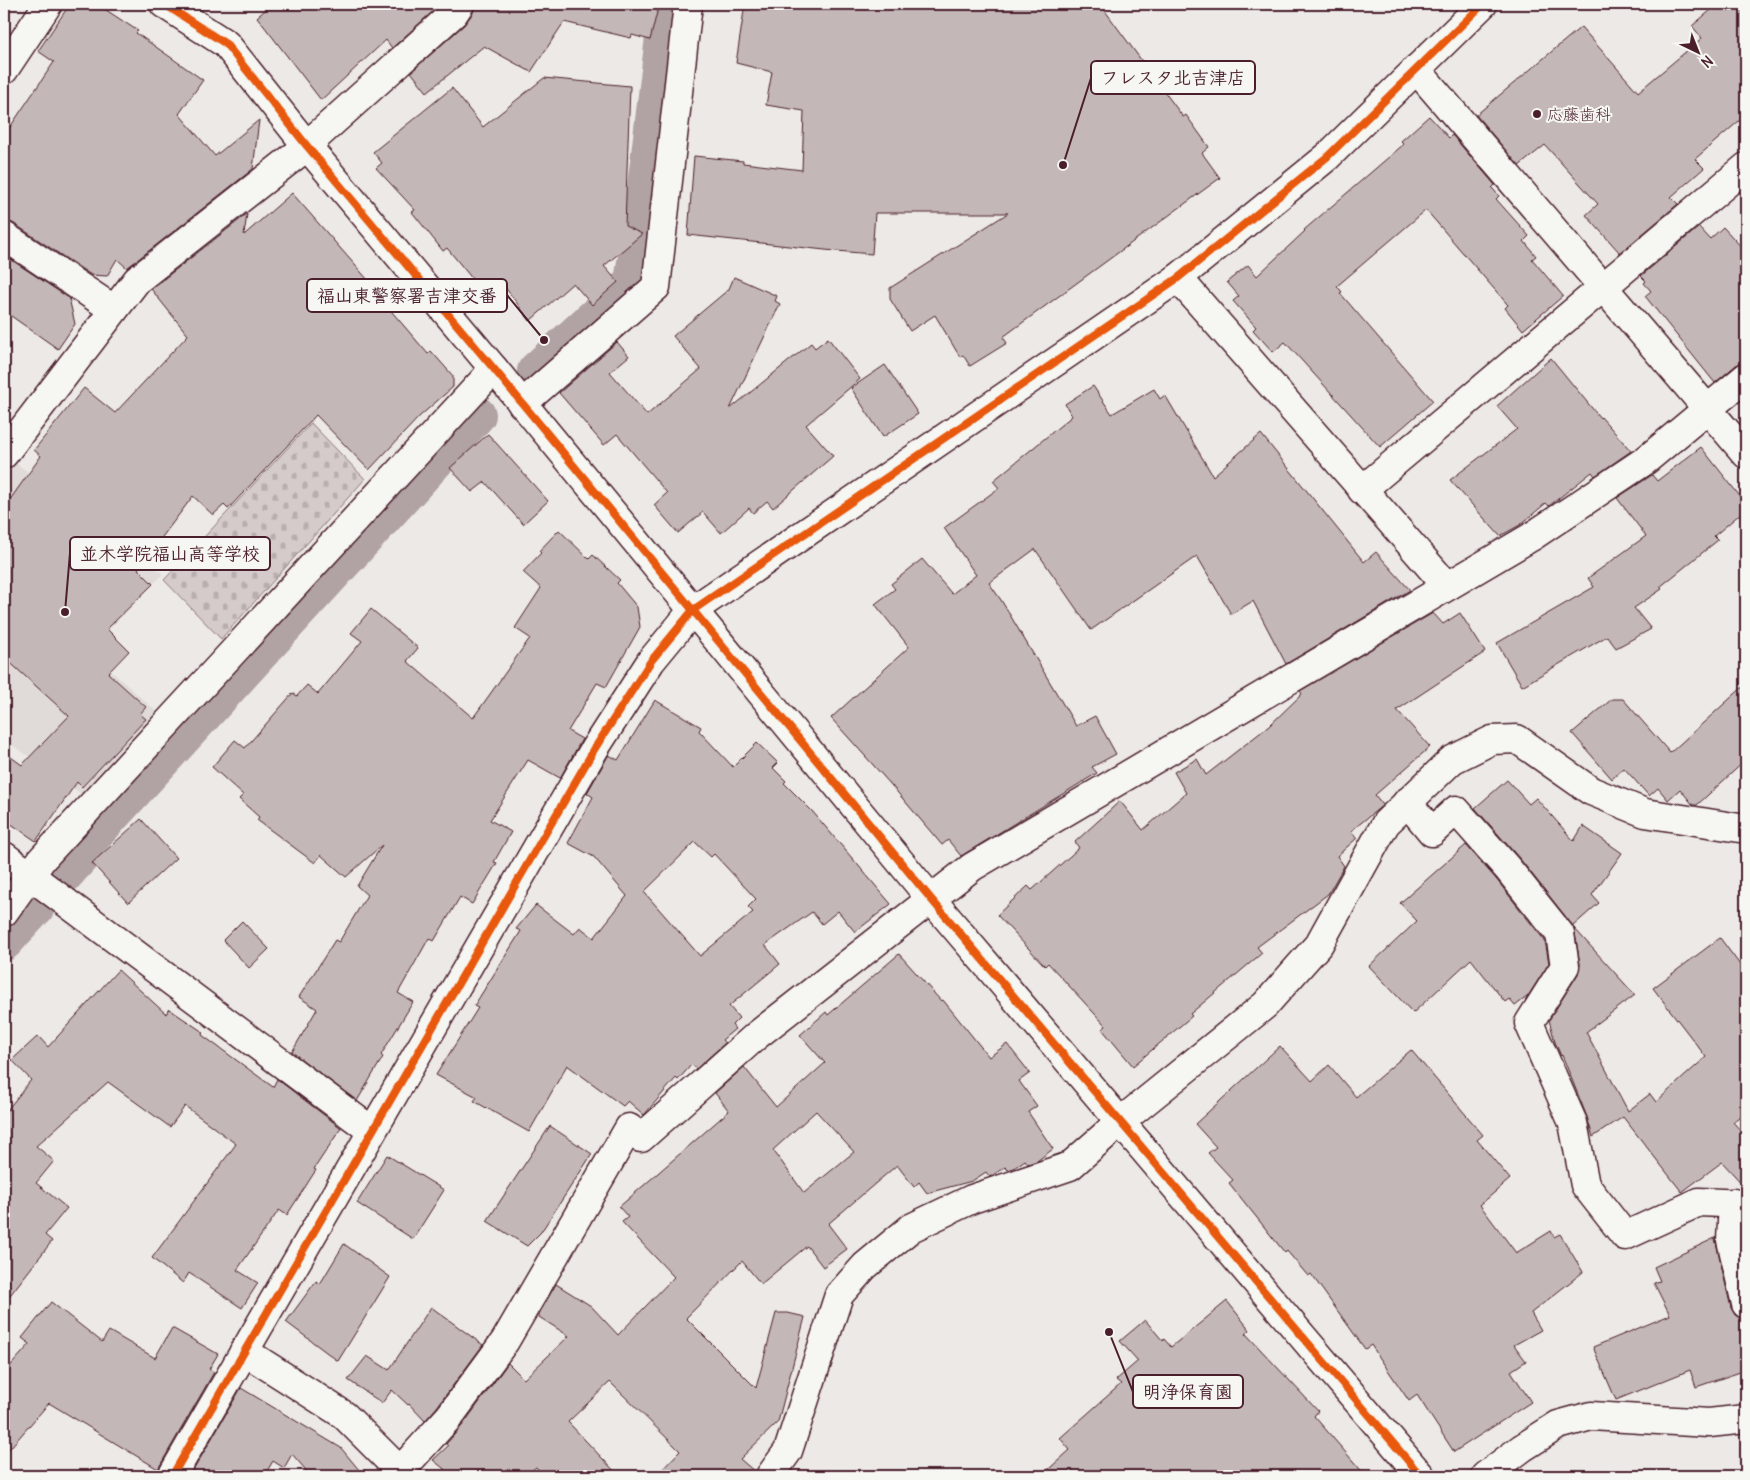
<svg xmlns="http://www.w3.org/2000/svg" width="1750" height="1480" viewBox="0 0 1750 1480" font-family="Delius,'Klee One',sans-serif">
<defs>
<pattern id="cemetery-stones" width="16" height="16" patternUnits="userSpaceOnUse" patternTransform="scale(1.25)"><rect width="16" height="16" fill="#d4cbca"/><path d="M2 7V4a2 2 0 0 1 4 0v3zM10 15v-3a2 2 0 0 1 4 0v3z" fill="#b8aeae"/></pattern>
</defs>
<rect width="100%" height="100%" fill="#ece9e6"/>
<filter id="ink" filterUnits="userSpaceOnUse"><feTurbulence type="fractalNoise" baseFrequency=".02" numOctaves="2"/><feDisplacementMap in="SourceGraphic" scale="10" xChannelSelector="R" yChannelSelector="G"/><feConvolveMatrix kernelMatrix="1 2 1 2 8 2 1 2 1" color-interpolation-filters="sRGB"/></filter>
<g filter="url(#ink)">
<polygon fill="#e0dad8" points="16,463 163,574 88,650 160,715 83,795 4,739 4,479"/>
<polygon fill="url(#cemetery-stones)" stroke="#8f757a" points="311,423 365,479 221,639 164,580"/>
<g fill="none" stroke-linecap="round" stroke-linejoin="round">
<g stroke="#b1a2a3" stroke-width="38">
<polyline points="536,371 633,282 641,229 668,4"/>
<polyline points="62,877 79,858 88,841 477,415"/>
<polyline points="4,942 36,907"/>
</g>
</g>
<g fill="#c4b7b7" stroke="#4a1f2b" fill-rule="evenodd">
<polygon points="70,4 97,4 138,31 136,33 203,80 179,114 215,156 259,120 253,169 127,268 117,259 107,276 91,275 13,223 4,221 4,136 54,62 38,51"/>
<polygon points="272,4 441,4 392,48 386,40 321,100 257,17"/>
<polygon points="475,4 659,4 650,40 632,35 631,38 564,22 531,72 484,46 427,92 411,72 464,25 473,13"/>
<polygon points="745,4 1100,4 1183,117 1186,115 1209,147 1202,153 1220,178 1003,337 1007,343 970,366 963,355 960,357 935,315 910,331 890,299 890,288 1008,213 875,213 872,254 825,250 688,235 694,156 743,161 743,163 802,170 804,111 766,105 772,72 736,63"/>
<polygon points="1718,4 1746,4 1746,115 1695,159 1704,168 1671,197 1678,204 1620,253 1586,215 1598,204 1545,145 1519,166 1476,115 1581,27 1638,92 1702,38 1692,26"/>
<polygon points="544,78 630,86 625,226 642,234 604,266 618,282 592,305 573,283 530,321 499,279 483,292 447,248 443,251 412,212 415,210 376,168 382,163 373,152 452,88 483,127"/>
<polygon points="1429,116 1449,138 1452,135 1495,185 1492,188 1499,196 1496,199 1529,236 1524,241 1536,256 1532,259 1563,296 1523,330 1505,308 1508,305 1426,210 1337,286 1342,292 1340,293 1433,401 1380,447 1285,342 1273,352 1253,330 1256,327 1233,301 1239,296 1227,282 1248,265 1257,276 1305,231 1304,230 1404,144 1401,141"/>
<polygon points="292,193 382,296 380,298 428,354 431,351 453,376 453,387 420,416 369,470 316,415 228,509 224,505 213,515 193,496 138,569 153,584 107,629 129,651 108,673 146,707 140,714 146,719 82,787 77,782 36,841 4,819 4,752 22,765 69,716 4,657 4,508 41,456 34,450 84,388 115,413 188,335 151,289 247,214 244,235"/>
<polygon points="1699,227 1710,239 1723,227 1746,252 1746,361 1736,365 1715,383 1645,296 1651,291 1644,283 1646,281 1641,276"/>
<polygon points="4,255 69,298 75,324 58,349 4,311"/>
<polygon points="734,277 777,296 775,301 780,304 730,409 811,343 815,348 828,338 860,379 806,425 833,456 773,508 767,501 753,513 749,508 721,533 703,512 678,533 654,505 667,493 617,434 604,445 559,393 617,342 629,356 610,372 647,415 701,369 673,336 729,289"/>
<polygon points="1551,358 1600,418 1601,417 1631,451 1595,476 1592,472 1549,506 1546,503 1520,525 1500,536 1450,480 1517,429 1497,406"/>
<polygon points="885,365 918,414 883,437 851,388"/>
<polygon points="1093,386 1112,414 1154,389 1160,399 1165,395 1213,476 1261,434 1364,562 1376,552 1410,590 1286,664 1253,601 1231,614 1197,556 1091,630 1035,549 989,583 1001,600 1076,726 1095,716 1116,754 1092,767 1097,773 961,856 948,840 942,845 892,786 831,718 909,647 875,604 895,589 891,584 922,559 952,594 976,575 944,528 999,488 993,481 1072,416 1065,404"/>
<polygon points="488,434 548,501 523,524 485,482 472,492 450,468"/>
<polygon points="1701,447 1746,504 1746,509 1714,536 1718,540 1660,587 1662,589 1634,608 1651,629 1616,648 1607,636 1522,686 1497,643 1594,587 1588,578 1646,536 1617,498 1652,475 1657,481"/>
<polygon points="559,530 589,559 593,555 620,580 617,583 637,607 640,627 606,687 597,683 568,731 582,739 560,778 528,760 490,820 511,832 494,862 497,863 472,904 460,897 434,941 429,938 398,993 413,1002 381,1055 383,1057 357,1101 292,1052 317,1009 299,997 335,940 339,942 367,895 357,886 382,845 346,877 321,855 315,863 257,820 259,817 239,799 243,795 212,767 235,740 245,748 293,693 297,696 307,685 318,694 362,641 351,633 371,609 418,648 407,661 473,718 530,638 515,628 541,588 523,572 541,553 539,551"/>
<polygon points="1433,613 1443,624 1460,613 1485,652 1397,710 1430,747 1375,795 1383,805 1351,831 1357,838 1337,856 1344,866 1328,894 1257,947 1262,953 1190,1014 1192,1016 1133,1066 1102,1029 1106,1026 1048,963 1045,966 997,915 1028,886 1032,890 1079,848 1075,842 1120,801 1143,830 1186,793 1174,772 1197,759 1206,775 1269,726 1302,694 1300,691"/>
<polygon points="1746,684 1746,760 1697,805 1693,805 1680,789 1668,800 1658,788 1649,796 1624,768 1612,779 1572,733 1612,699 1623,699 1670,753"/>
<path d="M655 700 701 727 699 731 733 767 757 743 778 763 773 768 786 781 784 783 812 811 891 904 855 932 838 911 822 924 812 912 765 945 780 964 729 1006 739 1018 732 1025 735 1029 722 1040 725 1043 696 1069 692 1064 678 1080 676 1078 644 1115 628 1101 623 1106 567 1065 529 1132 474 1101 477 1097 436 1075 478 1008 474 1006 521 931 516 929 536 905 574 934 580 927 594 938 627 896 594 857 568 843 593 797 587 793 608 756 609 755 618 760ZM695 842 711 857 714 854 756 899 748 907 753 912 700 956 644 892Z"/>
<polygon points="1507,780 1529,804 1536,798 1574,841 1583,826 1622,853 1592,895 1599,903 1573,926 1520,859 1475,808"/>
<polygon points="141,819 176,858 128,903 92,863"/>
<polygon points="1466,845 1496,879 1545,941 1549,963 1528,996 1515,1006 1509,999 1505,1002 1471,959 1413,1013 1369,966 1417,921 1400,903"/>
<polygon points="242,921 269,949 249,968 223,940"/>
<polygon points="1574,928 1635,995 1586,1032 1628,1111 1650,1094 1656,1102 1706,1057 1653,988 1720,938 1746,973 1746,1111 1733,1122 1746,1137 1746,1188 1722,1162 1682,1192 1623,1117 1593,1137 1587,1117 1562,1055 1561,1056 1555,1042 1549,1020 1578,974 1580,964"/>
<path d="M899 954 941 1001 943 1000 989 1057 1007 1044 1030 1073 1019 1081 1037 1106 1028 1112 1053 1149 1037 1161 1028 1164 1025 1160 1014 1168 1008 1170 1005 1167 990 1177 986 1172 972 1181 927 1193 919 1182 914 1187 897 1165 828 1224 847 1249 823 1267 807 1246 761 1284 742 1261 686 1318 756 1388 776 1313H788L805 1317 778 1422 740 1459 755 1472V1476H656L680 1451 610 1382 568 1422 619 1476H545L536 1467 525 1476H453L433 1460 448 1446 446 1444 462 1426 508 1363 524 1379 569 1336 539 1317V1314L556 1284 591 1306 618 1335 674 1277 622 1222 628 1217 619 1207 729 1111 715 1093 744 1067 776 1107 825 1063 800 1035 826 1012 828 1015ZM816 1111 854 1152 804 1193 773 1150Z"/>
<polygon points="118,970 166,1014 169,1009 203,1032 202,1035 273,1087 277,1079 341,1128 314,1169 316,1170 287,1215 279,1210 237,1270 258,1283 242,1308 189,1273 183,1283 152,1258 236,1144 185,1106 170,1127 108,1082 36,1146 54,1161 36,1183 67,1208 45,1235 52,1241 4,1303 4,1114 31,1080 12,1060 38,1036 48,1047"/>
<polygon points="1280,1046 1312,1081 1329,1065 1356,1097 1411,1050 1483,1135 1477,1140 1510,1179 1480,1205 1516,1253 1551,1231 1554,1237 1560,1234 1583,1272 1531,1313 1541,1330 1514,1345 1526,1361 1511,1371 1531,1402 1454,1452 1417,1395 1409,1401 1371,1345 1365,1349 1311,1274 1308,1276 1287,1251 1285,1253 1229,1183 1233,1180 1208,1153 1216,1147 1195,1124"/>
<polygon points="550,1126 592,1154 541,1232 527,1246 487,1221"/>
<polygon points="387,1155 444,1190 413,1239 357,1203"/>
<polygon points="1715,1238 1731,1308 1735,1315 1741,1319 1746,1319 1746,1370 1696,1387 1690,1370 1616,1400 1593,1347 1670,1315 1654,1283 1660,1281 1654,1267"/>
<polygon points="344,1244 390,1277 338,1361 286,1322 316,1281 320,1284"/>
<polygon points="1227,1301 1250,1330 1246,1334 1318,1411 1314,1416 1366,1476 1041,1476 1070,1450 1060,1438 1121,1384 1116,1380 1138,1361 1120,1341 1145,1320 1163,1341 1164,1339 1171,1347"/>
<polygon points="51,1302 102,1342 109,1331 155,1358 172,1328 218,1354 209,1369 214,1372 158,1469 49,1403 4,1455 4,1373 30,1344 22,1338"/>
<polygon points="431,1307 483,1345 437,1407 425,1421 409,1404 408,1405 392,1390 382,1403 348,1380 367,1356 389,1370"/>
<polygon points="241,1388 341,1448 364,1476 311,1476 292,1454 284,1468 273,1461 264,1476 190,1476"/>
</g>
<g fill="none" stroke-linecap="round" stroke-linejoin="round">
<g stroke="#4a1f2b" stroke-width="31">
<g id="street">
<polyline points="1416,69 1746,454"/>
<polyline points="4,70 48,4"/>
<polyline points="4,236 113,309"/>
<polyline points="1178,278 1447,586"/>
<polyline points="522,404 656,287 688,4"/>
<polyline points="1362,490 1746,167"/>
<polyline points="1407,802 1432,832 1456,810 1508,869 1560,934 1565,966 1529,1023 1573,1123 1585,1185 1625,1236 1699,1202 1746,1204"/>
<polyline points="4,856 372,1131"/>
<polyline points="4,912 42,859 494,369"/>
<polyline points="1733,1203 1731,1240 1746,1304"/>
<polyline points="244,1351 344,1415 400,1471 398,1476"/>
<polyline points="400,1471 449,1417 505,1341 629,1128 641,1138 756,1036 972,867 1531,537 1646,460 1746,377"/>
<polyline points="172,1476 595,748 651,661 693,610"/>
<polyline points="770,1476 788,1451 839,1295 865,1266 911,1228 972,1199 1070,1166 1120,1122 1265,1005 1319,944 1386,823 1452,760 1492,740 1517,739 1591,791 1645,813 1746,829"/>
<polyline points="1485,1476 1522,1448 1558,1425 1591,1416 1709,1423 1746,1419"/>
</g>
</g>
<g stroke="#4a1f2b" stroke-width="31">
<g id="secondary">
<polyline points="164,4 226,44 307,146 494,369 931,899 1421,1476"/>
<polyline points="4,454 137,280 296,155 454,13 460,4"/>
<polyline points="693,610 1178,278 1327,157 1483,4"/>
</g>
</g>
<use href="#street" stroke="#f6f6f2" stroke-width="28"/>
<use href="#secondary" stroke="#f6f6f2" stroke-width="28"/>
<g stroke="#f6f6f2" stroke-width="11">
<g id="cycleway">
<polyline points="164,4 226,44 307,146 494,369 931,899 1421,1476"/>
<polyline points="172,1476 595,748 651,661 693,610 1178,278 1327,157 1483,4"/>
</g>
</g>
<use href="#cycleway" stroke="#e8590c" stroke-width="8"/>
</g>
</g>
<circle fill="#4a1f2b" stroke="#f6f6f2" stroke-width="2" cx="1537" cy="114" r="5"/>
<g text-anchor="middle" dominant-baseline="central" stroke-width="4" stroke-linejoin="round" paint-order="stroke">
<g font-size="16" fill="#4a1f2b" stroke="#f6f6f2" text-anchor="start">
<text x="1547" y="114">応藤歯科</text>
</g>
</g>
<path fill="none" stroke="#4a1f2b" stroke-width="2" d="M1063 165L1091 78M544 340L507 295M65 612L70 553M1109 1332L1133 1392"/>
<g fill="#4a1f2b" stroke="#f6f6f2" stroke-width="2">
<circle cx="1063" cy="165" r="5"/>
<circle cx="544" cy="340" r="5"/>
<circle cx="65" cy="612" r="5"/>
<circle cx="1109" cy="1332" r="5"/>
</g>
<g fill="#f6f6f2" stroke="#4a1f2b" stroke-width="2">
<rect x="1091" y="61" width="164" height="33" rx="5"/>
<rect x="307" y="279" width="200" height="33" rx="5"/>
<rect x="70" y="537" width="200" height="33" rx="5"/>
<rect x="1133" y="1375" width="110" height="33" rx="5"/>
</g>
<g font-size="18" text-anchor="middle" font-weight="bold" fill="#4a1f2b">
<text x="1173" y="84">フレスタ北吉津店</text>
<text x="407" y="302">福山東警察署吉津交番</text>
<text x="170" y="560">並木学院福山高等学校</text>
<text x="1188" y="1398">明浄保育園</text>
</g>
<rect width="1750" height="1480" fill="none" stroke="#f6f6f2" stroke-width="20"/>
<rect x="10" y="10" width="1730" height="1460" fill="none" stroke="#4a1f2b" stroke-width="2" filter="url(#ink)"/>
<g transform="translate(1698 52) rotate(137)" stroke="#f6f6f2" stroke-width="4" paint-order="stroke">
<path d="M0-4L9 19L0 12L-9 19Z" fill="#4a1f2b"/>
<text y="-8" font-size="14" font-weight="bold" text-anchor="middle" fill="#4a1f2b">N</text>
</g>
</svg>
